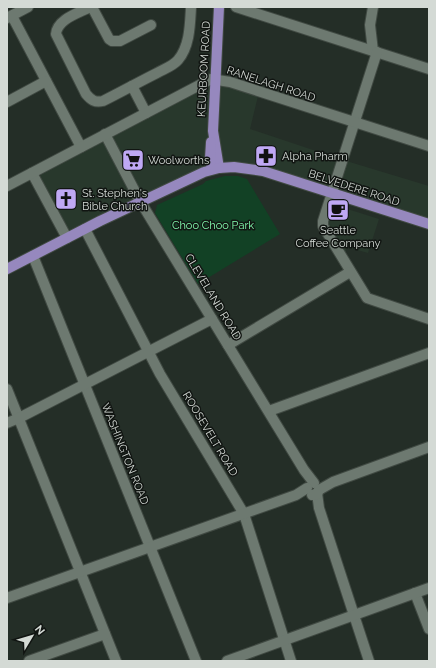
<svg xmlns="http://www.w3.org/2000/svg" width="436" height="668" viewBox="0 0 436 668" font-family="Raleway,sans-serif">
<rect width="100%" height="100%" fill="#242e27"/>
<g fill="#28382c">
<polygon points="204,82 259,92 250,129 343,160 429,186 429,220 263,171 226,167 67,238 32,173"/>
<polygon points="338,206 379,219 368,253 347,247 345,254 328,225 333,208"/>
</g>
<polygon fill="#124125" points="225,176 238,176 247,179 280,234 198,284 155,213 157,205 203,184 206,181"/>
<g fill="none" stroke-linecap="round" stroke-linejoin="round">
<g stroke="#414a43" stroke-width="12">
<g id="minor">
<path d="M90 7C79 13 57 19 56 34L86 94C91 100 95 103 103 101 121 92 139 82 157 73 164 69 173 66 178 60 190 46 190 24 191 7"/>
<polyline points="92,7 109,39 112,41 120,41 151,25"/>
<polyline points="236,7 429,69"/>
<polyline points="373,7 370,25 373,51"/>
<polyline points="12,16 81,147"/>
<polyline points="7,18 28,7"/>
<polyline points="377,52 323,221 323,226 367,298 429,319"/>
<polyline points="132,86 146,113"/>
<polyline points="7,102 46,81"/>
<polyline points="105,134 140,201 304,470 314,483"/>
<polyline points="32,173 67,238"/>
<polyline points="7,186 211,79 230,82 429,146"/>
<polyline points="85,229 160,374 244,514 291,661"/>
<polyline points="33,256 196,661"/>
<polyline points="228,345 350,272"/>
<polyline points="7,389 116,661"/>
<polyline points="269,411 429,353"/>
<polyline points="7,423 19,418 212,319"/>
<polyline points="317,493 319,508 369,661"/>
<polyline points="312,495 317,494 319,490 333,482 429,447"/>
<polyline points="415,593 429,629"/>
<polyline points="7,598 296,495 307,488"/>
<polyline points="29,661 105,634"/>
<polyline points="227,661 429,588"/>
</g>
</g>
<g stroke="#414a43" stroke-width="12">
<g id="major">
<polyline points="219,7 213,131 219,168"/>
<polyline points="211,142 210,158 212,169"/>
<polyline points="7,269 100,221 204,172 219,168 234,167 263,171 429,224"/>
</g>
</g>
<use href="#minor" stroke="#6d7970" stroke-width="10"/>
<use href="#major" stroke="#9688be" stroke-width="10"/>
</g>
<defs>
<g id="pharmacy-square" transform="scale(1.15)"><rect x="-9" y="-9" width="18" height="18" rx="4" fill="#bfa8f4" stroke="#111512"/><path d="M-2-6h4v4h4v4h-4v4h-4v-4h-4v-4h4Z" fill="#111"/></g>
<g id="supermarket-square" transform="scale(1.15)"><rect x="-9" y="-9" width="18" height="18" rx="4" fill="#bfa8f4" stroke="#111512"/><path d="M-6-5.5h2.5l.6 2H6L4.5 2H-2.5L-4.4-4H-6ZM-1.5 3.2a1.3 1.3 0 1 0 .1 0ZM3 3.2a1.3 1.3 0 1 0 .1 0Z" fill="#111"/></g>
<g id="church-square" transform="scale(1.15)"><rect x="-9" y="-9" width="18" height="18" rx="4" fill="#bfa8f4" stroke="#111512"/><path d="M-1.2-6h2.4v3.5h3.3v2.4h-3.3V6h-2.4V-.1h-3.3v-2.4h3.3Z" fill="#111"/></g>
<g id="cafe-square" transform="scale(1.15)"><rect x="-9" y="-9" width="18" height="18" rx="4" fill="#bfa8f4" stroke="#111512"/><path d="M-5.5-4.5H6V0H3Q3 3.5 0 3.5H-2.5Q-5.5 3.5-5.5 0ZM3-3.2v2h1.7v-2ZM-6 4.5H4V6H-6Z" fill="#111"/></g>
</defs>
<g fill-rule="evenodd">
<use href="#pharmacy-square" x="266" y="156"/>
<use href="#supermarket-square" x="133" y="160"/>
<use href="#church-square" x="66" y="199"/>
<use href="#cafe-square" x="338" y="210"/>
</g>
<g text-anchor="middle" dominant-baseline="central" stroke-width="3" stroke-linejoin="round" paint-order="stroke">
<g font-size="11" fill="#d4dad5" stroke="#111512">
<text transform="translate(204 69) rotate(-87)">KEURBOOM ROAD</text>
<text transform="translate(271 84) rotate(18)">RANELAGH ROAD</text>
<text transform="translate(354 188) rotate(18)">BELVEDERE ROAD</text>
<text transform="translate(213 297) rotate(59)">CLEVELAND ROAD</text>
<text transform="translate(210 434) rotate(59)">ROOSEVELT ROAD</text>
<text transform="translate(125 454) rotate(68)">WASHINGTON ROAD</text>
</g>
<g font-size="11" fill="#d4dad5" stroke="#111512" text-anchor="start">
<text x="282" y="156">Alpha Pharm</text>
<text x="148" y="160">Woolworths</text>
<text x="82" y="193">St. Stephen's<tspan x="82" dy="13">Bible Church</tspan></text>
<text x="338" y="230" text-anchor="middle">Seattle<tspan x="338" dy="13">Coffee Company</tspan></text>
</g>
<g font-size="11" fill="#82fcae" stroke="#111512">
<text x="213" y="225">Choo Choo Park</text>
</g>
</g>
<rect width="436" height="668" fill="none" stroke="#d4dad5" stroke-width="16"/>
<g transform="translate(32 636) rotate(52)" stroke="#111512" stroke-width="3" paint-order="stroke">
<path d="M0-3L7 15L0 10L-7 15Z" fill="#d4dad5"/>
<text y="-6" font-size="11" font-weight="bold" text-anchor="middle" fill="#d4dad5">N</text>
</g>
</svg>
